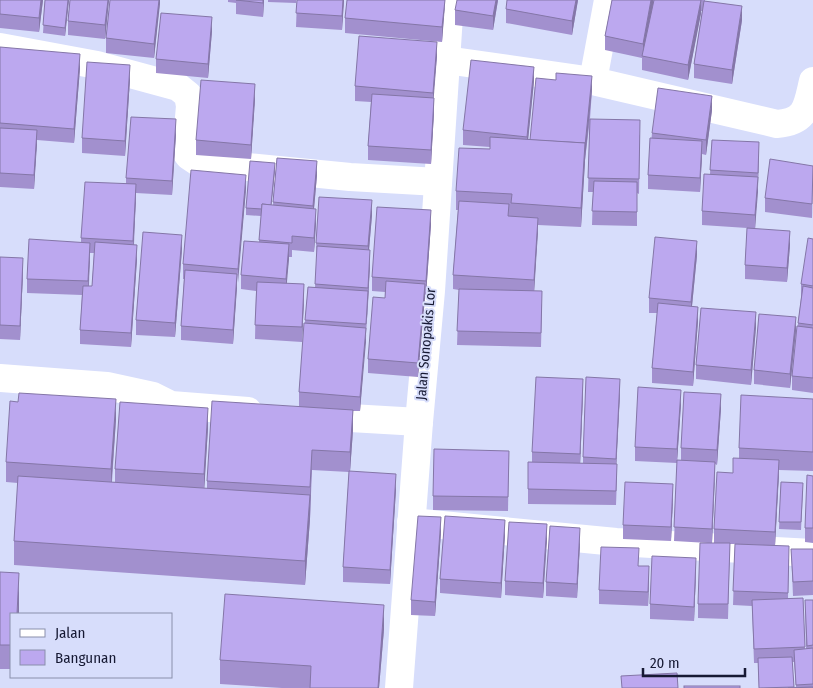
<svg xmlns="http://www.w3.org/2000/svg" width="813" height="688" viewBox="0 0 813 688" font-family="'Fira Sans Condensed',sans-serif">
<rect width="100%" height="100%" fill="#d7ddfb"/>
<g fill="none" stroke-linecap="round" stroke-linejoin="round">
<g stroke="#fff" stroke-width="28">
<polyline points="0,47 97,65 178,87 188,95 190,106 186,152 189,156 198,162 350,177 438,182"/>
<path d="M446 60 593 81 777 124C807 122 807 106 813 81"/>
<polyline points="593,81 608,0"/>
<polyline points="0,378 107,386 153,396 171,405 248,411"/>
<polyline points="316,416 419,422"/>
<polyline points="411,522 616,542 813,553"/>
<polyline points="399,688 419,422 431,291 450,0"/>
</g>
</g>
<g fill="#a290ce" fill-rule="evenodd">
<polygon points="0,0 43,0 39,32 0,28"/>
<polygon points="45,0 69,0 65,36 43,33"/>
<polygon points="70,0 109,0 105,39 68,35 68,21"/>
<polygon points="160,0 154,58 106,53 106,38"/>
<polygon points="228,0 264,0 263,17 236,14 236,3 228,2"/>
<polygon points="268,0 296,0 296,3 268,2"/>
<polygon points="297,0 344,0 342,30 296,27"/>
<polygon points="445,0 442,42 345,33 345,18"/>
<polygon points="498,0 493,30 455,25 455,10"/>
<polygon points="578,0 572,35 506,23 506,9"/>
<polygon points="612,0 705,0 705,1 742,20 732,84 694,78 694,64 702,11 701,11 688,80 642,70 642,58 605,50 605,36"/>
<polygon points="212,31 208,78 156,73 156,59"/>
<polygon points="0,47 80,68 74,143 37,140 34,189 0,187"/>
<polygon points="437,56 433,98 434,112 431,164 368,160 368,146 371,102 355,101 355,86"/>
<polygon points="130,79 125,156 82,153 82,138"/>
<polygon points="534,81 528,139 530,140 592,90 590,119 640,135 639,194 637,193 637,226 592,225 593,192 588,192 590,119 585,160 581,227 538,225 534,291 542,305 541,347 457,345 459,290 453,289 453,275 458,210 456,210 456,191 490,149 490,147 463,145 463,130"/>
<polygon points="255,99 251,159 196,155 196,140"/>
<polygon points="712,110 706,155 702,154 700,192 648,189 648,175 652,133"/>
<path d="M176 134 172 195 136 193 134 245 137 259 131 347 80 344V330L82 295 27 293V279L81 242V238L126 184V178ZM90 253H94L92 286H89Z"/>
<polygon points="712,140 759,156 755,229 790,245 787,282 745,279 745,265 747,228 702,225 702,211 710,174"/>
<polygon points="277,158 317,175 314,208 316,223 314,252 292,250 292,257 289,257 286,284 304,299 302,342 255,339 256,291 241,289 241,275 259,242 261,216 246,215 246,208 275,170 271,205 273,205"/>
<polygon points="813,166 812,218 765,212 765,198"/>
<polygon points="246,189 237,283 233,344 181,340 181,326 184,279 183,279 183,264"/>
<polygon points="372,215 369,250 370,264 368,305 360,411 353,411 353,430 350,471 396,489 390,584 343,582 343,567 349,472 312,470 310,519 305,585 14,565 14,541 18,483 6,482 6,462 116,419 112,482 115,482 115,469 208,428 204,488 207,489 207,481 299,407 299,392 308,287 315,287 317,257 316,243"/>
<polygon points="431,224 426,295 425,295 418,377 368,373 368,359 385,298 385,292 372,291 372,277"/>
<polygon points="813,239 813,393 792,390 792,376 798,323 801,298 801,284"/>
<polygon points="182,249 175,337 136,335 136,320"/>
<polygon points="697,255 692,306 698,321 693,386 652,383 652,368 657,313 649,313 649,298"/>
<polygon points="0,257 23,272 20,340 0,339"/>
<polygon points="756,327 751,385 696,379 696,365"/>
<polygon points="796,331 790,388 754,384 754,370"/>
<polygon points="583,393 580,463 583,463 583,457 620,393 616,464 617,478 616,505 528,504 528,462 532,462 532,452"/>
<path d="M813 399V471L779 470 775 545 789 560 788 598H803L805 649H806L805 600H813V688H759L758 663H754L752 606 733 605 735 544H730L728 619 698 618V604L708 543 674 541 677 463 635 461V447L681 404 677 460H681V448L721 408 717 465 715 464 712 543H714V529L733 473 739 458V448ZM792 662H794L796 687H794Z"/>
<polygon points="509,451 508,511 433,510 433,496"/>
<polygon points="813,476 813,543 805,542 805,528"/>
<polygon points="781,482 803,491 801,530 779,529"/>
<polygon points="673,498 671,541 623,539 623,525"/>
<polygon points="441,532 435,616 411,615 411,600"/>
<polygon points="505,534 501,598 440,593 440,579"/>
<polygon points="547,539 543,598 505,595 505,581"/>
<polygon points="580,543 577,598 546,596 546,582"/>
<polygon points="791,549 813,549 813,595 793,596"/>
<polygon points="639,566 649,581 648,606 599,604 599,590"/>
<polygon points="0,572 19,597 11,614 11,669 0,669"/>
<polygon points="696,572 694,621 650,619 650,604"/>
<polygon points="384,629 379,688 282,688 220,684 220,660"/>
</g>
<g fill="#8476a7">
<polygon points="41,0 43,0 39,32 39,18"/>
<polygon points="68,0 69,0 65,36 65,28"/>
<polygon points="108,0 109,0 105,39 105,25"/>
<polygon points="159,0 160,0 160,4 154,58 154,44"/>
<polygon points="263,0 264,0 263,17"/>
<polygon points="343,0 344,0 342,30 342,16"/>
<polygon points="445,0 445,5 442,42 442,27"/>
<polygon points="496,0 498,0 493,30 493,16"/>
<polygon points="576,0 578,0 572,35 572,21"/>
<polygon points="651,0 653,0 653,6 643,58 643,44"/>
<polygon points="701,0 701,14 688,80 688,65"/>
<polygon points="742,6 742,20 732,84 732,70"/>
<polygon points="212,17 212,31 208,78 208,64"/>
<polygon points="437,42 437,56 433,107 433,93"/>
<polygon points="80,54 80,68 74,143 74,129"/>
<polygon points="130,65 130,79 125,156 125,141"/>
<polygon points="534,67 534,81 527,151 527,137"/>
<polygon points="592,76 592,90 585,160 585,146"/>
<polygon points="255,84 255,99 251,159 251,145"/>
<polygon points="712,96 712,110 706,155 706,140"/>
<polygon points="434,98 434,112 431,164 431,150"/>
<polygon points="176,119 176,134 172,195 172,181"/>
<polygon points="37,130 37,144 34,189 34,175"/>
<polygon points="702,141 702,156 700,192 700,178"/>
<polygon points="759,142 759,156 758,187 758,173"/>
<polygon points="585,143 585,162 581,227 581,208"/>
<polygon points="317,161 317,175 313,220 313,206"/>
<polygon points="275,163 275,170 270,217 270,210"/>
<polygon points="246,175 246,189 238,283 238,269"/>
<polygon points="758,177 758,192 755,229 755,215"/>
<polygon points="136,184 136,199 133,255 133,241"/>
<polygon points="372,200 372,215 368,261 368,246"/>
<polygon points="316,209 316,223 314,252 314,238"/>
<polygon points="431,210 431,224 426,295 426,281"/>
<polygon points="538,218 538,232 534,294 534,280"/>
<polygon points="790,231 790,245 787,282 787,268"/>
<polygon points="182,235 182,249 175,337 175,323"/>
<polygon points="697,241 697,255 691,316 691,302"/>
<polygon points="90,243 90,257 88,296 88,281"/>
<polygon points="289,244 289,259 286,293 286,279"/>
<polygon points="137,245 137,259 131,347 131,333"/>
<polygon points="370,250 370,264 366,338 368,288"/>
<polygon points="23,258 23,272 20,340 20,326"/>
<polygon points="237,274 237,288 233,344 233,330"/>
<polygon points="304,284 304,299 302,342 302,327"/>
<polygon points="425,284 425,298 418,377 418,363"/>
<polygon points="698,307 698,321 693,386 693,372"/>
<polygon points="756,312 756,327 751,385 751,370"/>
<polygon points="796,317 796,331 790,388 790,374"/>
<polygon points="366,328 366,342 360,411 360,397"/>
<polygon points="583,379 583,393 580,468 580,454"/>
<polygon points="620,379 620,393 616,473 616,459"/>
<polygon points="681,390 681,404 677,463 677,449"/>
<polygon points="721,394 721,408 717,465 717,450"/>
<polygon points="116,399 116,419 111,489 111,469"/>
<polygon points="208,408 208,428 204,494 204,474"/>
<polygon points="353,410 353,430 350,472 350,452"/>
<polygon points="312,450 310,519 305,585 305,561 310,496"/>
<polygon points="779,460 779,475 775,546 775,532"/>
<polygon points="715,462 715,477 712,543 712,529"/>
<polygon points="396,474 396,489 390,584 390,570"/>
<polygon points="673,484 673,498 671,541 671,527"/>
<polygon points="441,517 441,532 435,616 435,602"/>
<polygon points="505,520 505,534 501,598 501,583"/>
<polygon points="547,524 547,539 543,598 543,583"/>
<polygon points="580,528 580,543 577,598 577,584"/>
<polygon points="696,558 696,572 694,621 694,607"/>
<polygon points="649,566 649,581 648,606 648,592"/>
<polygon points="19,573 19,614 17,614"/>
<polygon points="384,605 384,629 379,688 378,688"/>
</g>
<g fill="#bca8ef" stroke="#8476a7">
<polygon points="0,0 41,0 39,18 0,14"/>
<polygon points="45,0 68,0 65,28 43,25"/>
<polygon points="70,0 108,0 105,25 68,21"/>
<polygon points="110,0 159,0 154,44 106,38"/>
<polygon points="236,0 263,0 263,3"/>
<polygon points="297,0 343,0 342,16 296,13"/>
<polygon points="347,0 445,0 442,27 345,18"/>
<polygon points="457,0 496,0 493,16 455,10"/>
<polygon points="507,0 576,0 572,21 506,9"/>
<polygon points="612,0 651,0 643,44 605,36"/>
<polygon points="654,0 701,0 688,65 642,56"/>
<polygon points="704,1 742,6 732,70 694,64"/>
<polygon points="161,13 212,17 208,64 156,59"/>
<polygon points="359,36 437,42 433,93 355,86"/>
<polygon points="0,47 80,54 74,129 0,123"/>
<polygon points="471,60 534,67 527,137 463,130"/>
<polygon points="87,62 130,65 125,141 82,138"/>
<polygon points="556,73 592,76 585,146 585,143 530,140 536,78 556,80"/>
<polygon points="201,80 255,84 251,145 196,140"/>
<polygon points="658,88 712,96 706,140 652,133"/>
<polygon points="372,94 434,98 431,150 368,146"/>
<polygon points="131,117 176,119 172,181 126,178"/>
<polygon points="590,119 640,120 639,179 588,178"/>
<polygon points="0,128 37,130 34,175 0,173"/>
<polygon points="490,137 585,143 581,208 511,203 512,194 456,191 459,148 490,149"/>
<polygon points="650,138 702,141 700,178 648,175"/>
<polygon points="712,140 759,142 758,173 710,170"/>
<polygon points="277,158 317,161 313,206 273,202"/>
<polygon points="770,159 813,166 812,204 765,198"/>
<polygon points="250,161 275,163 271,205 262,204 262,209 246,208"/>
<polygon points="191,170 246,175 238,269 183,264"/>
<polygon points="704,174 758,177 755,215 702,211"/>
<polygon points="594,181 637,182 637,212 592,211"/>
<polygon points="85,182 136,184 133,241 81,238"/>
<polygon points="319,197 372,200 368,246 316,243"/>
<polygon points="459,201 509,204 508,216 538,218 534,280 453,275"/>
<polygon points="262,204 316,209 314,238 292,236 292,243 259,240"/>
<polygon points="377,207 431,210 426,281 372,277"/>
<polygon points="747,228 790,231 787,268 745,265"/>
<polygon points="143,232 182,235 175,323 136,320"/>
<polygon points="655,237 697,241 691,302 649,298"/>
<polygon points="808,238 813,239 813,286 801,284"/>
<polygon points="29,239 90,243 88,281 27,279"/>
<polygon points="244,241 289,244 286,279 241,275"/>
<polygon points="95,242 137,245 131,333 80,330 83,286 92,286"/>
<polygon points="317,246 370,250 368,288 315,284"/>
<polygon points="0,257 23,258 20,326 0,325"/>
<polygon points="185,270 237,274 233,330 181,326"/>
<polygon points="386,281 425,284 418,363 368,359 373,297 385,298"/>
<polygon points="257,282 304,284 302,327 255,325"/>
<polygon points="803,286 813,288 813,325 798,323"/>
<polygon points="308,287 368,291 366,324 305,320"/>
<polygon points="459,289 542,291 541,333 457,331"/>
<polygon points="658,303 698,307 693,372 652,368"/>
<polygon points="701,308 756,312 751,370 696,365"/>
<polygon points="759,314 796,317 790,374 754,370"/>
<polygon points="304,323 366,328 360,397 299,392"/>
<polygon points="797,326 813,328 813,378 792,376"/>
<polygon points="536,377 583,379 580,454 532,452"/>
<polygon points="586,377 620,379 616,459 583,457"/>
<polygon points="638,387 681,390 677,449 635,447"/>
<polygon points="684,392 721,394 717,450 681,448"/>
<polygon points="19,393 116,399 111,469 6,462 10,401 18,402"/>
<polygon points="741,395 813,399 813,452 739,448"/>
<polygon points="212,401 353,410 350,452 312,450 310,487 207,481"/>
<polygon points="120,402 208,408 204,474 115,469"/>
<polygon points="434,449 509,451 508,497 433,496"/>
<polygon points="733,458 779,460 775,532 714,529 717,472 733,473"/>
<polygon points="677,460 715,462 712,529 674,527"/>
<polygon points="528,462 617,464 616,491 528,489"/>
<polygon points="349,471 396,474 390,570 343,567"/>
<polygon points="807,475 813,476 813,528 805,528"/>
<polygon points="18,476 310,495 305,561 14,541"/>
<polygon points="625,482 673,484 671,527 623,525"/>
<polygon points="781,482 803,483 801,522 779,522"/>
<polygon points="418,516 441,517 435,602 411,600"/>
<polygon points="445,516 505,520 501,583 440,579"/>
<polygon points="509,522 547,524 543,583 505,581"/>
<polygon points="550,526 580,528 577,584 546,582"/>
<polygon points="700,543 730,543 728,604 698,604"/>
<polygon points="735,544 789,546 788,593 733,591"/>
<polygon points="601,547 639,548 638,566 649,566 648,592 599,590"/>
<polygon points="791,549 813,549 813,581 793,582"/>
<polygon points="652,556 696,558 694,607 650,604"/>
<polygon points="0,572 19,573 17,614 11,614 11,645 0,645"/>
<polygon points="225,594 384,605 378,688 310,688 311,666 220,660"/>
<polygon points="803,598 805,647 754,649 752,600"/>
<polygon points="805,600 813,600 813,645 807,646"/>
<polygon points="813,648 813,684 796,685 794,650"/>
<polygon points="792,657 794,687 759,688 758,658"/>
<polygon points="677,673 678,688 622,688 621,676"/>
<rect x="684" y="686" width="56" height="2"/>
<polygon points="813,687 813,688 788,688"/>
</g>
<g text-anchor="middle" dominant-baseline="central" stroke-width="4" stroke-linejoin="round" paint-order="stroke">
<g font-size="14" fill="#161933" stroke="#d7ddfb">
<text transform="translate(426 344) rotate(-85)">Jalan Sonopakis Lor</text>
</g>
</g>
<rect x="10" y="613" width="162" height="65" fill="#d7ddfb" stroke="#8a8fab"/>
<rect x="20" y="629" width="25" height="8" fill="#ffffff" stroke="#8a8fab"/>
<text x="55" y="638" font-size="15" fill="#161933">Jalan</text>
<rect x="20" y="650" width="25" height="15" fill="#bca8ef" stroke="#8a8fab"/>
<text x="55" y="663" font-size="15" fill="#161933">Bangunan</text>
<path d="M643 668v8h102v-8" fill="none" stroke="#161933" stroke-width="2.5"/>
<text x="650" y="668" font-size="15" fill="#161933" stroke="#d7ddfb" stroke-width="4" paint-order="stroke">20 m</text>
</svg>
